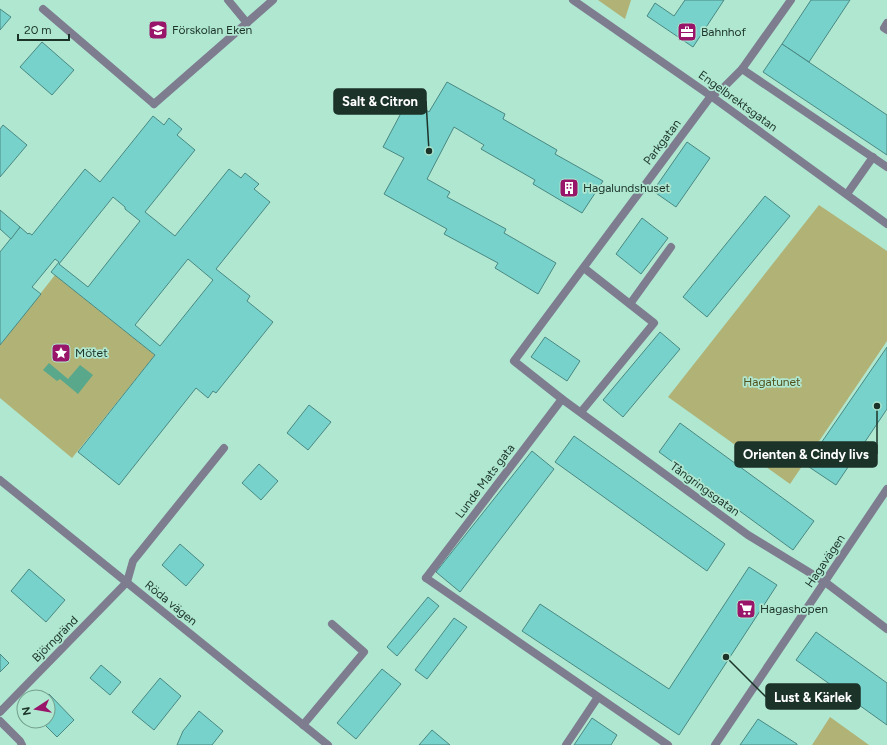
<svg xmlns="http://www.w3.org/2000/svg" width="887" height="745" viewBox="0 0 887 745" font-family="Figtree,sans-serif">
<rect width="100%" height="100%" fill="#afe7d0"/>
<g fill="#b1b275">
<polygon points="598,0 631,0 625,19"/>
<polygon points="819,205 887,251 887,341 790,484 668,397"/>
<polygon points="55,275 155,355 72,458 0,398 0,345"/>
<polygon points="830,717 869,745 812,745"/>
</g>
<polygon fill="#59a88c" points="49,363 68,379 80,365 93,375 78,394 60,379 57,381 43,370"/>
<g fill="#76d2ca" stroke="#4a8983" fill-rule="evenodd">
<polygon points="685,0 724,0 693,47 647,16 655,3 674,16"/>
<polygon points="811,0 850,0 809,62 782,44"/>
<polygon points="0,9 11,17 0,30"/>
<polygon points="42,42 74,70 52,95 20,67"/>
<polygon points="782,44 887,115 887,155 763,72"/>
<polygon points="447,82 505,114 503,119 557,150 555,154 603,181 582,213 533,184 535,180 481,149 484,145 454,127 427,179 450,192 447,197 506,229 504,233 556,263 538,294 495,268 498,263 444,234 447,229 384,194 404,158 383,147 409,98 429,112"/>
<path d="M153 116 164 125 169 118 182 129 177 135 195 150 145 212 175 236 229 169 241 178 245 173 259 184 254 189 270 202 216 269 250 296 247 301 273 322 216 393 213 391 208 398 196 388 119 485 78 452 155 355 51 272 59 262 55 259 32 287 41 294 0 345V252L20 227 28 234 29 233 32 235 85 169 100 182ZM113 197 125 207V209L140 221 88 287 59 264ZM188 259 213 280 160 346 135 325Z"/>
<polygon points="3,125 27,145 0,177 0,129"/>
<polygon points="687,142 710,158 676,207 653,191"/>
<polygon points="765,196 790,216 707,317 683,297"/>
<polygon points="0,210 20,227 11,239 0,229"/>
<polygon points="642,218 668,238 641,274 616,254"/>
<polygon points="660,332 680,349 623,417 603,400"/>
<polygon points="545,337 580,361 567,381 531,357"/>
<polygon points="887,347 887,409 836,485 806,465"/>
<polygon points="309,405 331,422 308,450 287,433"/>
<polygon points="680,423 814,521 793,550 659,452"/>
<polygon points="574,436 725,544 707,571 555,462"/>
<polygon points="532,451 554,469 460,592 436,572"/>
<polygon points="259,464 278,481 261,500 242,483"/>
<polygon points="180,544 204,565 186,586 162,565"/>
<polygon points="749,567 777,585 679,735 522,631 540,604 669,689"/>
<polygon points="29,569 65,600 46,622 11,591"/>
<polygon points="428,597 439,606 397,656 387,647"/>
<polygon points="454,618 467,627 427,679 415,670"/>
<polygon points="816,632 887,683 887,725 796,660"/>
<polygon points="0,654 9,663 0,672"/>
<polygon points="101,665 121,682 110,695 90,678"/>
<polygon points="382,669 401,684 356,739 337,723"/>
<polygon points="160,678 181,696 154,730 132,712"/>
<polygon points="49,694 74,720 57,737 41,721 48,721 48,697 45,697"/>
<polygon points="199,711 223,731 212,745 177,745 183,731"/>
<polygon points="592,718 617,735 611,745 574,745"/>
<polygon points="758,719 797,744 797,745 740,745"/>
<polygon points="432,730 450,745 419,745"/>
</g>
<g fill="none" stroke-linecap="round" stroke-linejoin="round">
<g stroke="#7e7d90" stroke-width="8">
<polyline points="228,0 247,23"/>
<polyline points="43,9 154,104"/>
<polyline points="887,23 884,28 887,30"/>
<polyline points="742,69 887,167"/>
<polyline points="847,194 873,157"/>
<polyline points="630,304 671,247"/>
<polyline points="581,412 654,323 584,268"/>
<polyline points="426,578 668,745"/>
<polyline points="127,582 133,561 224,448"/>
<polyline points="566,745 598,697"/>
</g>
<g stroke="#7e7d90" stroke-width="8">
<polyline points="573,0 711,96 887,224"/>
<polyline points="791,0 742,69 722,89 711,96 514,361 562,399 748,535 825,582 887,629"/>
<polyline points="154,104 273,0"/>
<polyline points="426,578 562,399"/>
<polyline points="0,712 127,582"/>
<polyline points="0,721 20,741 22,745"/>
<polyline points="303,725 364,652 332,624"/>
</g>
<g stroke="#7e7d90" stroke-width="8">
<polyline points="0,480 328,745"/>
<polyline points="715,745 887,489"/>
</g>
</g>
<defs>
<g id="school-square" transform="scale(1)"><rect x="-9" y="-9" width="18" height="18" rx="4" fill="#991569" stroke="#afe7d0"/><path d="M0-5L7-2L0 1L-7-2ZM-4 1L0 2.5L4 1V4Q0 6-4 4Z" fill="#fff"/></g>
<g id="office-square" transform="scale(1)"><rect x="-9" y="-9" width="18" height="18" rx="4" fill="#991569" stroke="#afe7d0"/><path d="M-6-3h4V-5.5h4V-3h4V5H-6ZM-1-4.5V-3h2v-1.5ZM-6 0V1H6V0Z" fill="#fff"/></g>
<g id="building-square" transform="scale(1)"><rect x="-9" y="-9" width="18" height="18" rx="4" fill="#991569" stroke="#afe7d0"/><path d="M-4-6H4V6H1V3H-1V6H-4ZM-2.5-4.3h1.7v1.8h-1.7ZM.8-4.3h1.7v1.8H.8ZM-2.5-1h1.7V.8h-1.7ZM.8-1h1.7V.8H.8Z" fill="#fff"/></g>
<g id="sight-square" transform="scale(1)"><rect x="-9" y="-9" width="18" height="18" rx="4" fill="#991569" stroke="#afe7d0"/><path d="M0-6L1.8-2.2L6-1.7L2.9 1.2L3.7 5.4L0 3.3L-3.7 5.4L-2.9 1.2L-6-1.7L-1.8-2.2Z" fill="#fff"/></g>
<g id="supermarket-square" transform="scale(1)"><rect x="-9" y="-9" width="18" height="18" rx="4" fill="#991569" stroke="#afe7d0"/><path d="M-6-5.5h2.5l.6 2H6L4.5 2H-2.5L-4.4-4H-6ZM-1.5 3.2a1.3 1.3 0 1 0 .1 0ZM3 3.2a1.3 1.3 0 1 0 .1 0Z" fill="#fff"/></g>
</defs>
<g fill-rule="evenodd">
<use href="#school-square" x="158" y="30"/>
<use href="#office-square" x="687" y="32"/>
<use href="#building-square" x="569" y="188"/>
<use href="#sight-square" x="61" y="353"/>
<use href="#supermarket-square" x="746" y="609"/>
</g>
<g text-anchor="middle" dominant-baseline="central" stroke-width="3.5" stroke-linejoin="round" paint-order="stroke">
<g font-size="12" fill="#1c332a" stroke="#afe7d0" text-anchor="start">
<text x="172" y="30">Förskolan Eken</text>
<text x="701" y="32">Bahnhof</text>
<text x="583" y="188">Hagalundshuset</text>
<text x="75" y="353">Mötet</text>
<text x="760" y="609">Hagashopen</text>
</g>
<g font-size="12" fill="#1c332a" stroke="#afe7d0">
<text transform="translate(738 101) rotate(36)">Engelbrektsgatan</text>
<text transform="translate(662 142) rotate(-53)">Parkgatan</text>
<text transform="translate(485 481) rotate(-53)">Lunde Mats gata</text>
<text transform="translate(705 489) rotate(36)">Tångringsgatan</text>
<text transform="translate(825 561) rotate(-56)">Hagavägen</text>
<text transform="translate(171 603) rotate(39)">Röda vägen</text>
<text transform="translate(55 639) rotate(-45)">Björngränd</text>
</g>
<g font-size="12" fill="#52511e" stroke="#afe7d0">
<text x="772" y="382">Hagatunet</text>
</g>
</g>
<path fill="none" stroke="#1c332a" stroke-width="1.5" d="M429 151L426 101M877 406L877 454M726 657L766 697"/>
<g fill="#1c332a" stroke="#afe7d0" stroke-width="1.5">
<circle cx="429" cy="151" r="4"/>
<circle cx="877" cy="406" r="4"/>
<circle cx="726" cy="657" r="4"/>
</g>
<g fill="#1c332a" stroke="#1c332a" stroke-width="1.5">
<rect x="334" y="89" width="92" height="25" rx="4"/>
<rect x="735" y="442" width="142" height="25" rx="4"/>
<rect x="766" y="684" width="94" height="25" rx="4"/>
</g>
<g font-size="13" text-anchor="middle" font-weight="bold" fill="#fff">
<text x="380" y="106">Salt &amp; Citron</text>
<text x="806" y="459">Orienten &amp; Cindy livs</text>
<text x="813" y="702">Lust &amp; Kärlek</text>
</g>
<g transform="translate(36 709) rotate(258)"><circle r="19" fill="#afe7d0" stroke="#749f8e"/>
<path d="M0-3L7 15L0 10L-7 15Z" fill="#991569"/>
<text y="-6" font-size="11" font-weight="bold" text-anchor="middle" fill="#1c332a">N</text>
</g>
<path d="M18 34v6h51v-6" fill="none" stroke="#1c332a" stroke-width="2"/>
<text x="24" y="34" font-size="12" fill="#1c332a" stroke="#afe7d0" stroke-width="3" paint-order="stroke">20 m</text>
</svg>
